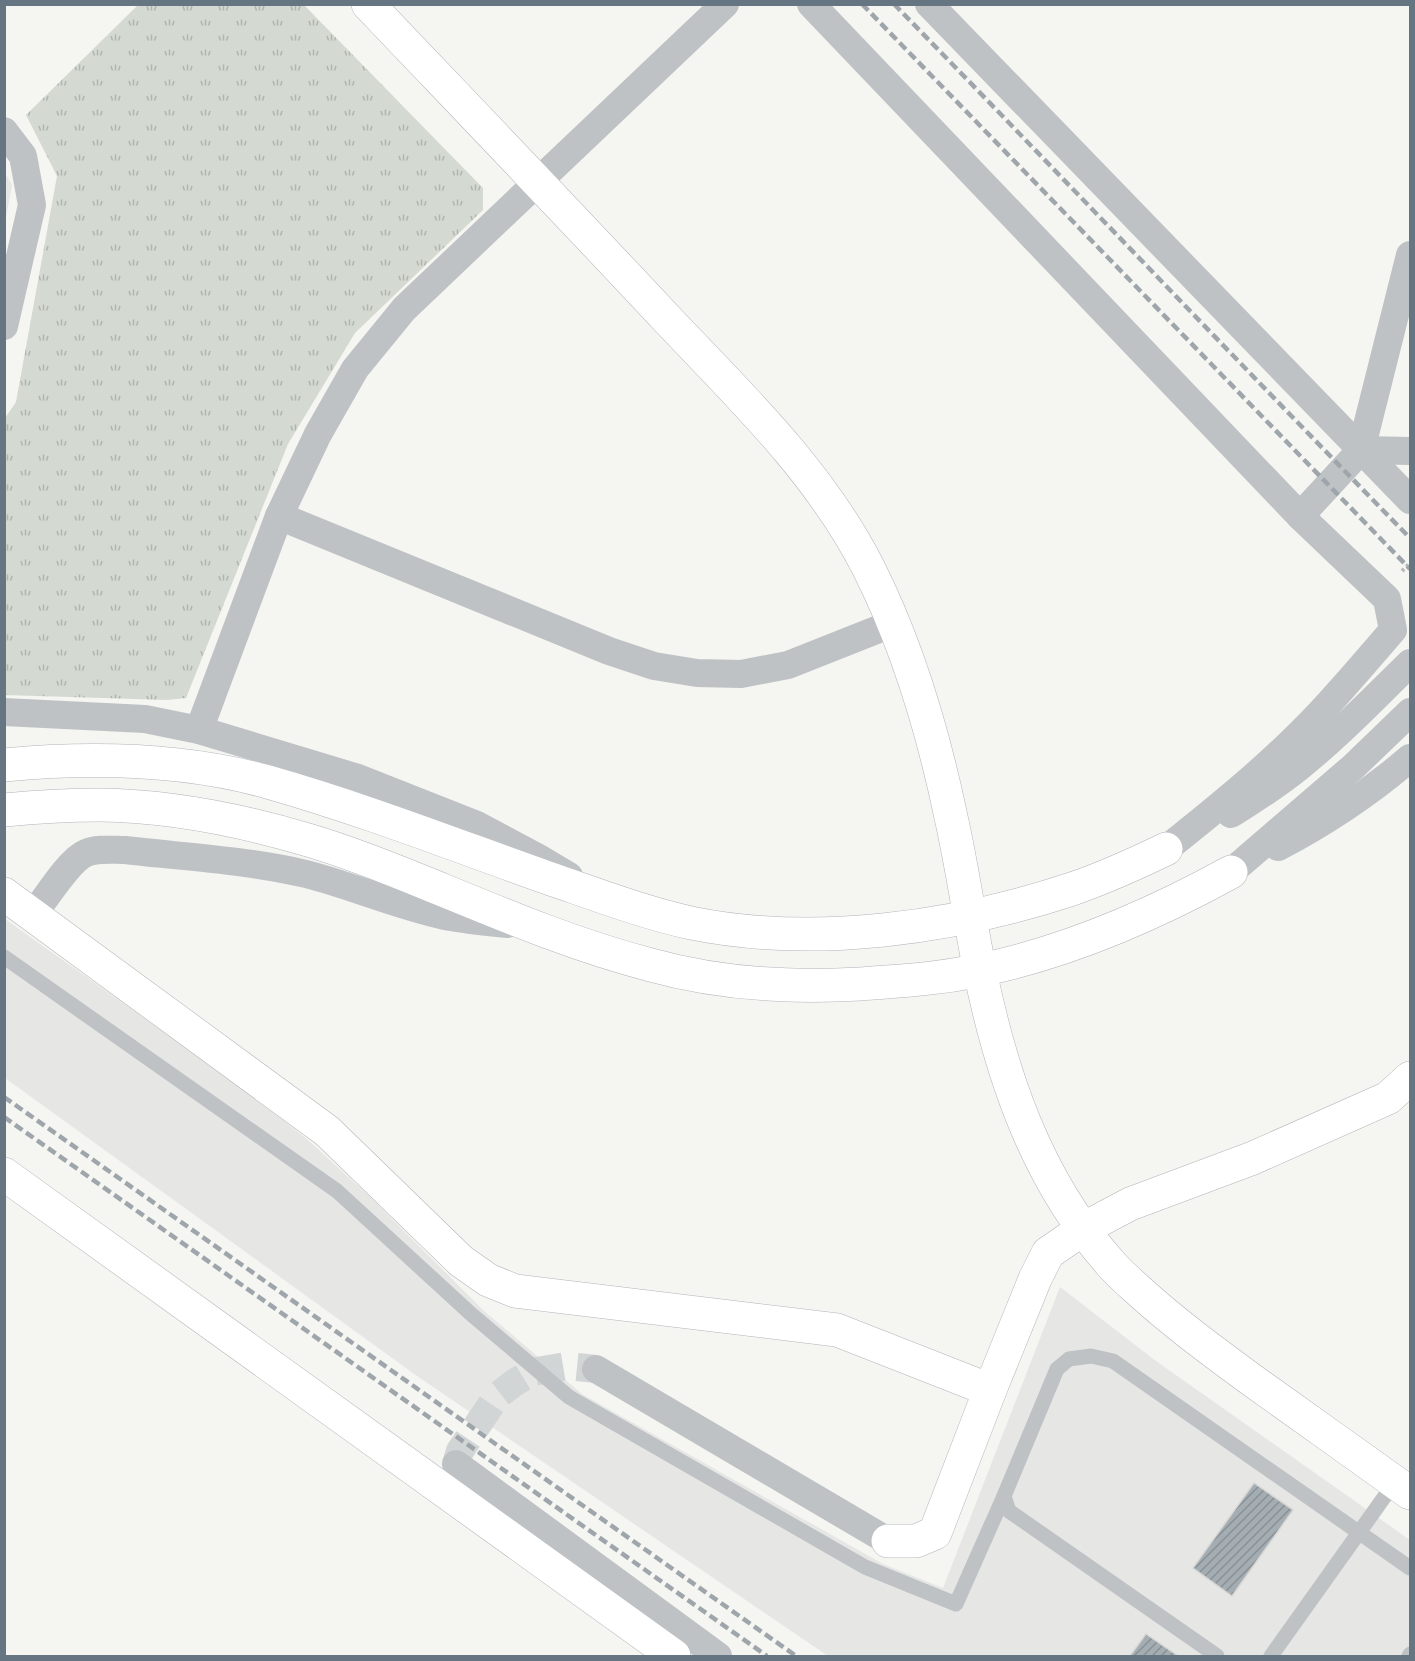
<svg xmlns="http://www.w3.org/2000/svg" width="1415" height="1661" viewBox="0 0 1415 1661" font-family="'DejaVu Sans',sans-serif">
<defs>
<pattern id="park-tufts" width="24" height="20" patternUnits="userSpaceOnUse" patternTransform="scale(1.5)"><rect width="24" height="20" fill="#d4dad1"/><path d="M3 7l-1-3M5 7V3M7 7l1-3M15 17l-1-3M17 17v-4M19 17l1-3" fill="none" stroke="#b0b5af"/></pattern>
<pattern id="building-hatch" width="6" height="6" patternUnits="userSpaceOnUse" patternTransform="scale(1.5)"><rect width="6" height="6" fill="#a4adb2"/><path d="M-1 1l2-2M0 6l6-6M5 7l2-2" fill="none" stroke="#899196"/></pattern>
</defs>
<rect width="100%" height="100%" fill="#f5f5f1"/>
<g fill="#e6e6e5">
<polygon points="5,173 12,185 5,223"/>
<polygon points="5,919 243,1088 308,1140 369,1196 484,1311 582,1394 883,1564 943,1588 1060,1287 1156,1361 1410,1540 1410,1656 828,1656 417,1376 5,1078"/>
</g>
<polygon fill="url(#park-tufts)" points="139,4 304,5 483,188 483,210 355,333 288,444 186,698 167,700 5,695 5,418 16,402 57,176 26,115"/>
<g fill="url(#building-hatch)" stroke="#d6d6d4" stroke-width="1.5">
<polygon points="1254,1483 1293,1510 1232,1596 1193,1568"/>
<polygon points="1146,1634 1178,1656 1130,1656"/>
</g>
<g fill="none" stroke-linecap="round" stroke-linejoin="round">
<polyline stroke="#d1d5d5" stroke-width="28" stroke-dasharray="28 14" stroke-linecap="butt" points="456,1464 460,1451 497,1396 514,1383 532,1372 567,1366 596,1369"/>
<g stroke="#b0b6ba" stroke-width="34">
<g id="secondary">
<path d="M368 4C468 109 568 213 667 319 740 396 819 471 868 567 908 646 933 731 951 817 962 866 969 916 979 966 1001 1075 1036 1179 1111 1264 1119 1273 1129 1282 1138 1290 1173 1322 1211 1350 1249 1378 1303 1416 1356 1455 1410 1493"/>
<path d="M4 765C90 757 185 759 268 782 363 809 455 845 548 878 595 894 642 912 691 923 814 948 954 928 1072 889 1104 878 1135 864 1166 849"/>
<path d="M4 810C36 807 68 805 100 805 171 806 241 820 308 840 349 852 389 868 428 884 501 914 574 945 651 965 719 984 791 988 860 984 884 982 907 981 931 978 1035 966 1140 922 1231 872"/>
<polyline points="4,894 327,1131 461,1261 488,1280 515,1291 837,1330 990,1390"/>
<polyline points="4,1174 674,1656"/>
<polyline points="888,1541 916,1541 935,1533 990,1390 1035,1279 1048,1253 1083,1229 1130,1204 1253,1158 1388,1098 1410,1078"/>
</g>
</g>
<polyline stroke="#b8bbbd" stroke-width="4" stroke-dasharray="3 3" stroke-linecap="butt" points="1402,571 1410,563"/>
<g stroke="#bec2c5" stroke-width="15">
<polyline points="4,957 337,1191 471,1314 569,1397 865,1567 956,1604 1004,1496"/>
<polyline points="1217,1656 1009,1511 1004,1496 1057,1369 1069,1359 1091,1356 1113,1361 1410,1568"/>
<polyline points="1271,1656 1395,1482"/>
<polyline points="1409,1656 1410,1654"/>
</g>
<g stroke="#bec2c5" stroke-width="28">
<path d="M811 4 1300 516 1387 599 1393 630C1369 658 1345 686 1320 713 1273 763 1220 806 1166 849"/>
<polyline points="929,4 1410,500"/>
<polyline points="4,131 23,156 32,205 4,326"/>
<polyline points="1361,450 1410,451"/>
<polyline points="279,516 609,651 654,666 697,673 741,674 788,665 894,623"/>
<polyline points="1300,516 1361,450 1410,255"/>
<polyline points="4,712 145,719 199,730 358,778 477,825 537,857 569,876"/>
<polyline points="199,730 279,516 318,434 355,369 404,309 725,4"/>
<path d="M1231 814C1255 799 1278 784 1299 767 1339 735 1374 698 1410 663"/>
<path d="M1278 847C1328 821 1368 794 1410 758"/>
<polyline points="1231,872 1353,767 1410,712"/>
<path d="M33 915C46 898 69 860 86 853 97 848 113 850 125 850 185 857 247 860 306 874 353 886 398 906 445 916 466 920 487 922 508 924"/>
<polyline points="596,1369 888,1541"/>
<polyline points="456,1464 718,1656"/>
</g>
<use href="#secondary" stroke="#fff" stroke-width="33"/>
<g stroke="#9fa6ab" stroke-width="4.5" stroke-dasharray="9 4.5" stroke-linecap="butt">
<polyline points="862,4 1410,569"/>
<path d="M894 4C1067 182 1237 361 1410 538"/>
<polyline points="4,1097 796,1656"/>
<polyline points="4,1117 767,1656"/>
</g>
</g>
<rect width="1415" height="1661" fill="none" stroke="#657682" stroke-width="12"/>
</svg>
